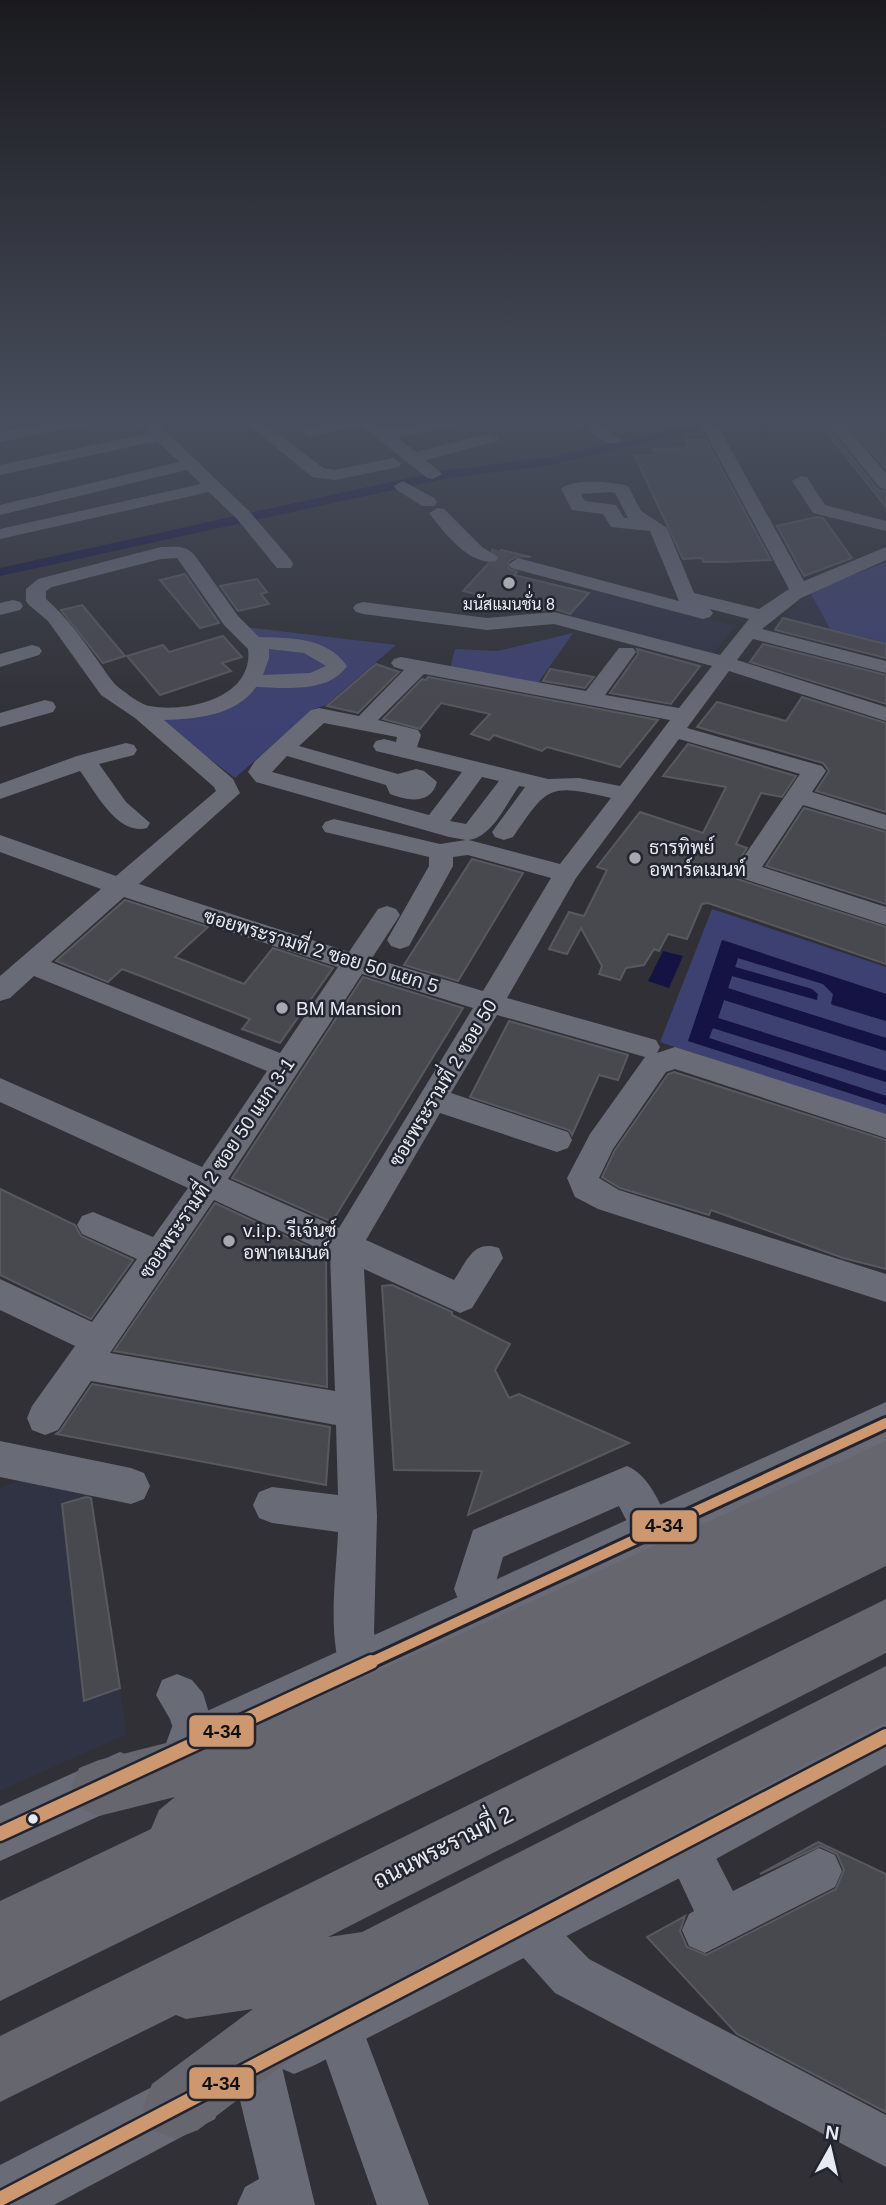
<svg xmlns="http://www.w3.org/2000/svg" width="886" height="2205" viewBox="0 0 886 2205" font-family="Arial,Sarabun,sans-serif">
<rect width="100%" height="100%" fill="#303036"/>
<g fill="#303344">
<polygon points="592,589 736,626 712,655 568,616"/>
<polygon points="810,592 830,629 784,617"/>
<polygon points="30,1477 89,1488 127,1734 0,1791 0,1488"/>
</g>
<g fill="#3d4171">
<polygon points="886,562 886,643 830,629 810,592"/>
<polygon points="245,627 396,645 326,705 313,709 235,778 155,718 185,717 256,683 325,678 339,659 254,638"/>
<polygon points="573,633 536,686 450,669 455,649 497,651"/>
<polygon points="268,647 300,650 330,668 312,676 259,677"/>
<polygon points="712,909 886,967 886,994 723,940 689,1041 886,1105 886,1117 660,1042"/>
<polygon points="738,958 823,984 833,994 832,1005 886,1021 886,1038 728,989 732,976 817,1000 812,989 735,967"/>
<polygon points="724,1000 886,1051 886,1071 718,1018"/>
<polygon points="712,1028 886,1082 886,1096 709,1038"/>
</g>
<g fill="#151344">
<polygon points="722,940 886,994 886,1021 831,1004 833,994 823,984 738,958 735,967 812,989 818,994 817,1000 732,976 728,988 886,1038 886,1051 724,1000 718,1018 886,1071 886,1082 713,1028 709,1038 886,1096 886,1105 688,1041"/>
<polygon points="663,951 683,956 669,988 648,981"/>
</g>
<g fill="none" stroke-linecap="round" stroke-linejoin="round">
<polygon fill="#151344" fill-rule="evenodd" points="721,419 741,419 553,465 448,478 0,576 0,568 395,481 448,470 553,457"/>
</g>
<g fill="#48484f" stroke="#58585e" stroke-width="2">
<polygon points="816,419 821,419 878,490 886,491 886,507"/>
<polygon points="843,419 873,419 886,431 886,469"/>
<polygon points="685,440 706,440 771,560 724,562 703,562 702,558 683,559 635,456 655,455 652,449 688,448"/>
<polygon points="816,517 823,518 852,558 804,576 777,526"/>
<polygon points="501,550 531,557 517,556 508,562 509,569 517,572 514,575 589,593 570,614 555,609 543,610 463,591 488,564 498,562 501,556 498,554"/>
<polygon points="185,574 219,623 200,628 160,580"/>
<polygon points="257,579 267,592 261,594 269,604 238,611 220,586"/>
<polygon points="82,605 125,656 103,663 61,610"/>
<polygon points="783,618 886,644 886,658 775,630"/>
<polygon points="223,636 242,657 222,663 231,671 160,695 127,656 163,645 169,652"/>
<polygon points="763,644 886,675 886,704 750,662"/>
<polygon points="637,649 700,666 671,704 610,693 638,654"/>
<polygon points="376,664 399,672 358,713 327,706"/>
<polygon points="550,669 594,677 585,688 543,681"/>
<polygon points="428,677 658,720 620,767 547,747 542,751 494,735 489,740 471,734 490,714 441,703 420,729 383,719 422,679 426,680"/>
<polygon points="802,697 886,723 886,812 816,791 829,771 823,763 697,727 717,702 786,721"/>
<polygon points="688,744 796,776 782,797 761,793 736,844 747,848 732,872 737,879 886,927 886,964 708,903 702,904 687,939 668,934 659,951 654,949 644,965 626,968 620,980 599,974 602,966 581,928 567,954 549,949 569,912 584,916 607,870 597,867 640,812 703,833 726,787 663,776"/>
<polygon points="804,808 886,832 886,904 766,866"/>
<polygon points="472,859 523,873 458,981 404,965"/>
<polygon points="125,900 208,927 175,957 244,984 273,948 333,968 280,1043 242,1029 250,1019 146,978 122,969 108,982 56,961"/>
<polygon points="363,977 463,1008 332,1222 232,1178"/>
<polygon points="509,1021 628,1055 618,1080 599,1075 572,1135 569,1130 470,1097"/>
<polygon points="674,1072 886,1140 886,1269 843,1258 711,1210 709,1215 620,1188 602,1177 615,1150 668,1074"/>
<polygon points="0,1189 75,1225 81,1236 133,1260 91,1319 0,1275"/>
<polygon points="215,1203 326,1255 327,1387 114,1351"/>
<polygon points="392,1285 452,1312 452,1315 510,1344 495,1370 509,1398 519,1394 629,1443 468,1515 482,1471 394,1470 382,1286"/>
<polygon points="92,1384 330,1427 326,1485 56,1434 60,1431"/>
<polygon points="86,1497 91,1498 120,1688 84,1701 62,1504"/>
<polygon points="818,1842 886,1874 886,2112 737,2034 647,1937 685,1916 680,1931 687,1947 706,1955 836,1889 844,1870 837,1854 820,1846 760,1874"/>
</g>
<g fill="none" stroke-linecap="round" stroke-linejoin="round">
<polyline stroke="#4c4c52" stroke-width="18" stroke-dasharray="18 9" stroke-linecap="butt" points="489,557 518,564"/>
<g fill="#696b77" fill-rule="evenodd">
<polygon points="64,419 95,419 87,424 0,442 0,432"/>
<polygon points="136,419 153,419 249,511 291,560 293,564 291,568 277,568 237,519 209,492 0,539 0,529 201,484 187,470 0,515 0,505 179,462 157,441 0,475 0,465 149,433"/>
<polygon points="242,419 260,419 323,468 335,470 393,458 401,463 399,467 335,480 312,477"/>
<polygon points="345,419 374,419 388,430 438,419 461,419 460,423 398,438 416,452 491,433 499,438 497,441 426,460 442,474 433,479 427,478 361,425 311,437 303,432 305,429"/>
<polygon points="573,419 592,419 621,440 619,443 607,443"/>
<path d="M698 419H714L804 581 886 547V560L801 598 762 629 886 661V673L753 639 737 660 886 707V721L729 671 687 728 822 766 826 771 812 792 886 815V830L803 805 762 867 886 907V925L738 877 734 871 800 774 679 739 576 878 507 998 656 1040 660 1047 657 1053 675 1047 886 1114V1138L675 1069 666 1072 613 1149 599 1178 619 1190 886 1274V1302L598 1209 575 1197 567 1178 590 1134 645 1057 497 1015 451 1093 568 1132 572 1140 568 1148 557 1152 440 1113 366 1240 454 1280C467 1261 473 1239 499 1248L503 1258 472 1308 460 1313 364 1269 377 1516 374 1632 381 1669 375 1684 360 1690 345 1684C326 1637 336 1581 338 1532L272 1523 259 1518 253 1505 259 1492 272 1487 338 1495 336 1425 91 1381 58 1430 45 1435 32 1430 27 1418 32 1406 75 1346 0 1310V1279L92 1322 137 1259 82 1234 77 1225 82 1216 93 1212 153 1237 188 1188 0 1102V1078L202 1167 267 1071 34 976 10 998 0 1001V976L101 889 0 852V835L116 876 216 791 214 787 135 718 101 695 48 621 29 605 26 601V589L38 579 161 547C177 547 186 544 196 557L238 616 259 637C291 638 327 637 347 666 329 693 285 688 256 687 236 716 195 719 164 720L233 779 240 793 139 884 349 952 378 909 387 906 396 909 400 915 372 958 483 991 551 878 468 855 453 857V866L409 946 400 949 391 946 387 940 429 866V857L325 832 322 827 325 822 334 819 440 844 466 840 449 837 256 782 248 772 255 761 311 710 319 708 359 716 404 670 394 667 391 663 394 659 401 657 586 691 619 648H633L636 652 605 695 679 708 712 666 554 624 487 630 363 614 356 612 353 608 356 604 363 602 487 618 554 612 720 655 749 619 710 609 713 613 710 617 703 619 511 568 509 564 518 558 679 601 650 531 611 527 603 514 572 510 561 489C572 478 614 482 628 486L641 511 667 528 694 593 759 609 789 589ZM611 492 615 493 628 518H624L616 505 585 501 581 494ZM177 558 224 625 248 649C254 698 187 713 150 706 141 705 126 693 118 687 110 680 104 669 98 661 82 639 67 617 46 599V591L52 587 161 559ZM269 649 304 653 326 666 310 673 263 675 269 658ZM424 674 670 720 620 786 579 778 548 779 417 747 421 735 418 730 378 720ZM324 723 397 737 396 742 384 739 376 741 373 746 376 751 462 772 429 815 272 772 287 756 386 785 390 794C407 801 431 805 437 782L424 771 416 769 398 774 299 746ZM482 777 499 781 466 824 450 821ZM519 786 525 787 492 832 495 837 504 840 513 837C548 787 547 783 611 798L560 864 469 840C493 836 506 804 519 786ZM124 897 338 967 280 1053 51 962ZM362 974 473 1008 339 1228 228 1179ZM214 1200 330 1254 335 1391 110 1353Z"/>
<polygon points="824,419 840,419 886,473 886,489 880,488"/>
<polygon points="801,476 807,477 825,505 886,521 886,531 813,513 792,481"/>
<polygon points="403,481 434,498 437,502 434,506 422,506 397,490 394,486"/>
<path d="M438 508 444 509 482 547 498 557 496 561C470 567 443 531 429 513Z"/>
<polygon points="13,600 20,602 23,606 20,610 0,615 0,603"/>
<polygon points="32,645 39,647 42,651 39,655 0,667 0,654"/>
<polygon points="45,700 53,702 56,707 53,712 0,727 0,713"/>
<path d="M126 743 134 745 137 750 134 755 99 764 126 802 150 823 147 828C117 836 95 791 80 771L0 799V784L77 756Z"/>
<polygon points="0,1441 131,1468 144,1473 150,1486 144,1499 131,1504 0,1477"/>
<path d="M627 1466C650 1475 663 1509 672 1532L667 1545 653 1551 639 1545 619 1506 503 1557 494 1589 503 1612 497 1626 483 1632 469 1626 454 1589 473 1530Z"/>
<polygon points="177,1674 192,1680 203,1693 218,1743 212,1758 197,1764 182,1758 170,1719 156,1695 162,1680"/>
<polygon points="685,1823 701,1829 733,1891 819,1848 835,1855 842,1871 835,1887 705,1953 689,1946 682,1930 689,1914 694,1911 663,1845 669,1829"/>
<polygon points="526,1904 542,1911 589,1959 886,2115 886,2167 555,1993 510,1943 503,1927 510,1911"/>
<polygon points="337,1999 354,2006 429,2205 377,2205 313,2023 320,2006"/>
<polygon points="256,2038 273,2046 281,2063 315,2205 237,2205 245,2187 259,2179 231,2063 239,2046"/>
</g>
<g fill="#696b77" fill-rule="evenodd">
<polygon points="886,1402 886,1445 210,1765 191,1772 172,1765 165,1746 172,1727"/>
<polygon points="886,1710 886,1765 705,1865 315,2065 294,2074 273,2065 264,2044 273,2023 665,1825"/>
<polygon points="120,1752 139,1760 147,1779 139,1798 0,1861 0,1806"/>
<polygon points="193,2066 215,2075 224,2097 215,2119 54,2205 0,2205 0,2165"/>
</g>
<g fill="#65666e" fill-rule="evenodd">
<polygon points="886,1441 886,1566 0,2001 0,1901 151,1829 159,1810 175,1797 99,1816 79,1808 71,1788 79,1768 99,1760 288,1712"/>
<polygon points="886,1599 886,1653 328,1937 362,1932 886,1666 886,1722 389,1984 198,2130 175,2139 152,2130 143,2107 152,2084 253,2009 186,2019 176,2015 0,2102 0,2036"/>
</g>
<g stroke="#222430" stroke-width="16">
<polyline id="bus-1-far1" points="367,1664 886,1423"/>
</g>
<g stroke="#222430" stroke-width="19">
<g id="bus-1">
<polyline points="0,1834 371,1662"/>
<polyline points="0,2199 886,1736"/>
</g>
</g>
<use href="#bus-1-far1" stroke="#cd976f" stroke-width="10"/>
<use href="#bus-1" stroke="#cd976f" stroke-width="14"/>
</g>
<linearGradient id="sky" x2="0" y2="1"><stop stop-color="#1a1a1e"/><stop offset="0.58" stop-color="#484e5d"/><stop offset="1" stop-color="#484e5d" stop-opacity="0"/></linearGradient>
<rect width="886" height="728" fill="url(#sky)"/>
<g fill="#a8a9b0" stroke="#222430" stroke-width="2.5">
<circle cx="509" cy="583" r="7"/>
<circle cx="635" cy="858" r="7"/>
<circle cx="282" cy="1008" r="7"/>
<circle cx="229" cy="1241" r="7"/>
</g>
<circle fill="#e8eaf2" stroke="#222430" stroke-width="2.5" cx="33" cy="1819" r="6"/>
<g text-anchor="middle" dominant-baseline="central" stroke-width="5" stroke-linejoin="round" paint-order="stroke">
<g font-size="16" fill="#e8eaf2" stroke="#222430">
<text x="509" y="604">มนัสแมนชั่่น 8</text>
</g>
<g font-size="19" fill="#e8eaf2" stroke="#222430" text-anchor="start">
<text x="649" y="847">ธารทิพย์<tspan x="649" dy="22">อพาร์ตเมนท์</tspan></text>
<text x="296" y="1008">BM Mansion</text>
<text x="243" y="1230">v.i.p. รีเจ้นซ์<tspan x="243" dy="22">อพาตเมนต์</tspan></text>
</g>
<g font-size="19" fill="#e8eaf2" stroke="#222430">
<text transform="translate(321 951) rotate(17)">ซอยพระรามที่ 2 ซอย 50 แยก 5</text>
<text transform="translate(443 1083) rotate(-59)">ซอยพระรามที่ 2 ซอย 50</text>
<text transform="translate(217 1168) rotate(-56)">ซอยพระรามที่ 2 ซอย 50 แยก 3-1</text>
</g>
<g font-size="23" fill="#e8eaf2" stroke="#222430">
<text transform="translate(443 1847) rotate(-27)">ถนนพระรามที่ 2</text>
</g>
</g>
<g stroke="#222430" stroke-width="2.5">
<rect x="631" y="1509" width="67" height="34" rx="7" fill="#cd976f"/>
<rect x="188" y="1714" width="67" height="34" rx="7" fill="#cd976f"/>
<rect x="188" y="2066" width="67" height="34" rx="7" fill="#cd976f"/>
</g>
<g font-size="19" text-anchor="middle" font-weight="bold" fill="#111">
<text x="664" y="1532">4-34</text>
<text x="222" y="1738">4-34</text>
<text x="221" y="2090">4-34</text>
</g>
<g transform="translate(830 2149) rotate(8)" stroke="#222430" stroke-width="5" paint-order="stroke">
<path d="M0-5L12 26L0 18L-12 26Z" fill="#e8eaf2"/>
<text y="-10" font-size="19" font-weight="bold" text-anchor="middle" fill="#e8eaf2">N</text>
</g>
</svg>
